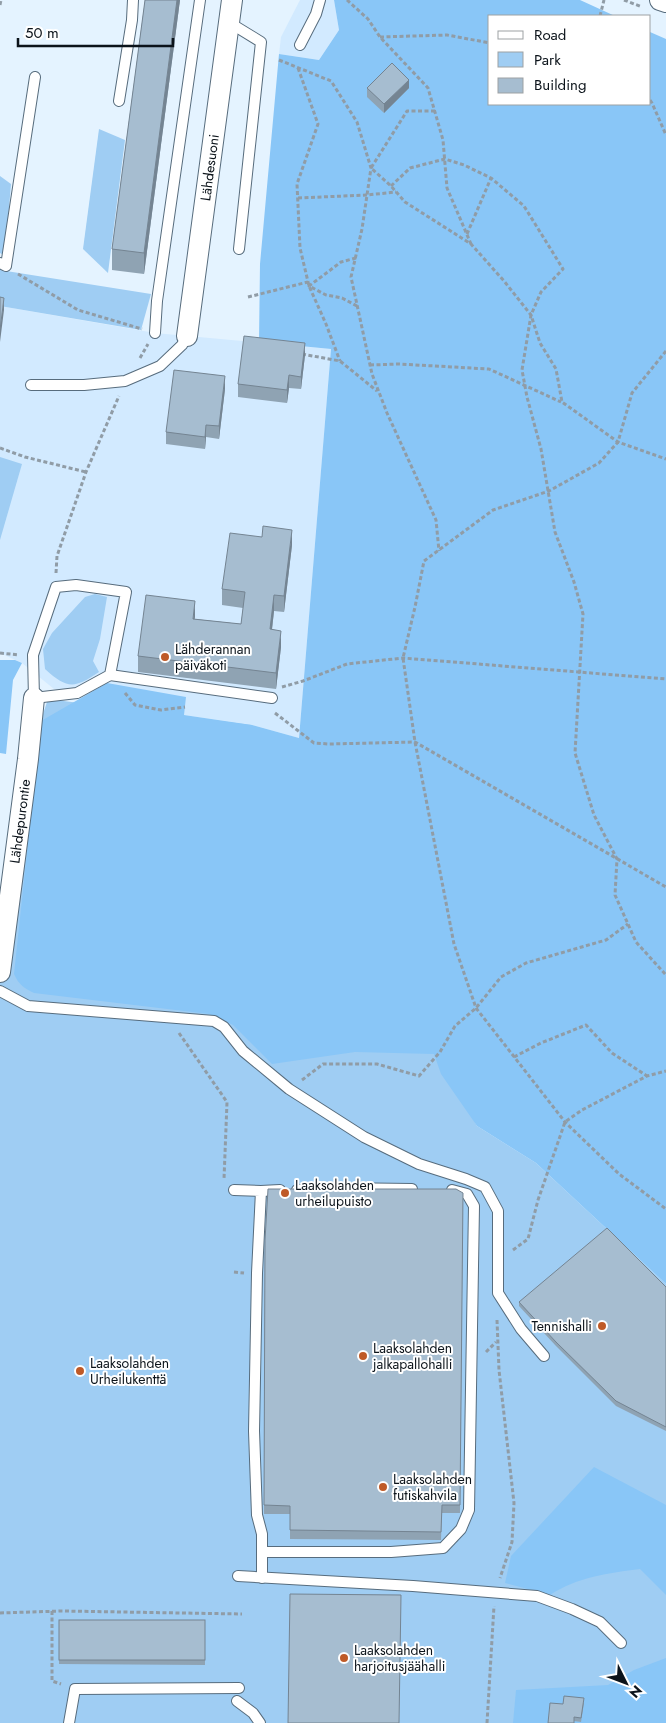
<svg xmlns="http://www.w3.org/2000/svg" width="666" height="1723" viewBox="0 0 666 1723" font-family="Jost,sans-serif">
<rect width="100%" height="100%" fill="#e4f3ff"/>
<g fill="#d2eaff">
<polygon points="300,0 334,0 339,30 319,60 279,54 281,37"/>
<polygon points="0,306 155,333 331,349 299,738 252,725 184,715 54,689 22,663 0,653"/>
</g>
<g fill="#9fcdf3">
<polygon points="99,129 125,140 108,273 83,249"/>
<polygon points="0,176 11,184 5,256 0,253"/>
<polygon points="0,270 151,294 141,330 0,306"/>
<polygon points="0,457 22,464 0,540"/>
<path d="M95 594 107 597 100 639 93 661 99 672C75 688 68 690 45 669L43 649 52 633 85 597Z"/>
<polygon points="48,699 252,725 477,1126 536,1163 666,1284 666,1723 0,1723 0,972 28,759"/>
</g>
<g fill="#89c6f7">
<path d="M334 0H580L615 16H490V104H650V32L666 39V1284L536 1163 477 1126 441 1074 434 1054 355 1052 272 1064 233 1025 209 1014 34 993C24 988 19 985 14 974L41 721 107 683 186 697 184 715 252 725 299 738 331 349 259 342 260 264 279 54 319 60 339 30Z"/>
<polygon points="0,660 15,660 22,663 13,680 6,754 0,753"/>
<path d="M594 1467 666 1505V1595L640 1569C609 1573 577 1577 550 1595L505 1583 511 1556Z"/>
<polygon points="666,1658 666,1723 513,1723 516,1690 608,1685 634,1670"/>
</g>
<g fill="none" stroke-linecap="round" stroke-linejoin="round">
<g stroke="#576c7d" stroke-width="12">
<g id="service">
<polyline points="230,23 261,42 239,249"/>
<polyline points="300,45 316,14 320,0"/>
<polyline points="119,101 132,20 133,0"/>
<polyline points="0,263 6,266 35,77"/>
<polyline points="155,333 157,301 200,0"/>
<polyline points="31,385 84,385 125,381 160,366 182,345 187,336"/>
<polygon points="76,585 126,592 110,675 77,693 34,698 33,655 56,587"/>
<polyline points="110,675 272,698"/>
<polyline points="0,991 28,1006 214,1021 224,1027 243,1051 289,1089 364,1137 419,1164 466,1179 485,1187 498,1211 498,1293 521,1329 544,1356"/>
<polyline points="234,1190 261,1191 257,1273 254,1431 257,1515 262,1534 262,1578"/>
<polyline points="297,1190 334,1188 412,1189"/>
<polyline points="261,1191 280,1190"/>
<polyline points="262,1552 391,1552 443,1548 461,1529 469,1510 474,1206 467,1194 452,1190"/>
<polyline points="238,1576 413,1586 537,1596 572,1609 600,1622 621,1643"/>
<polyline points="237,1701 253,1713 260,1723"/>
<polyline points="69,1723 75,1689 239,1688"/>
</g>
</g>
<g stroke="#576c7d" stroke-width="22">
<g id="minor">
<polyline points="660,0 666,2"/>
<path id="s1" d="M187 336 232 0"/>
<path id="s2" d="M0 972 28 759 34 698"/>
</g>
</g>
<g stroke="#909ca6" stroke-width="3" stroke-dasharray="4 2.5" stroke-linecap="butt">
<polyline points="347,0 368,19 380,37 428,88 443,140 447,188 471,244"/>
<polyline points="624,0 642,7"/>
<polyline points="0,5 1,0"/>
<polyline points="600,16 604,0"/>
<polyline points="380,37 447,35 490,43"/>
<polyline points="279,60 331,81 357,122 371,168 362,229 351,277 372,374 387,413 436,520 439,551"/>
<polyline points="298,68 318,124 297,184 300,248 309,286 326,324 340,361"/>
<polyline points="650,100 652,103 666,135"/>
<polyline points="435,111 407,111 371,168 391,186 405,202 471,244 504,281 531,315 540,343 556,369 562,402 618,442 666,459"/>
<polyline points="391,186 410,168 445,159 464,165 491,178 524,206 563,269 541,292 531,315 522,370 527,397 541,449 555,532 574,582 583,614 575,753 594,815 617,859 615,895 636,942 666,975"/>
<polyline points="298,198 367,195 396,192"/>
<polyline points="467,234 491,178"/>
<polyline points="356,258 341,262 309,286 326,295 342,298 357,306"/>
<polyline points="18,274 78,310 142,329"/>
<polyline points="248,297 308,282"/>
<polyline points="666,351 632,393 618,442 599,463 549,491 493,510 424,561 415,607 403,658 415,742 454,944 476,1008 565,1122 619,1174 666,1209"/>
<polyline points="302,354 340,361 377,391"/>
<polyline points="140,358 148,344"/>
<polyline points="370,365 399,364 489,369 561,402"/>
<polyline points="0,448 25,457 86,472"/>
<polyline points="56,573 57,556 86,472 119,396"/>
<polyline points="0,653 19,655"/>
<polyline points="282,687 303,681 347,664 403,658 666,679"/>
<polyline points="125,693 135,705 161,710 185,707"/>
<polyline points="275,713 314,743 329,744 415,742 666,887"/>
<polyline points="179,1033 227,1102 224,1179"/>
<polyline points="514,1057 541,1043 586,1025 612,1053 647,1076"/>
<polyline points="302,1080 323,1064 377,1064 419,1076 440,1052 455,1026 476,1008 501,977 526,963 606,940 628,924"/>
<polyline points="513,1250 528,1239 538,1200 565,1122 582,1110 647,1076 666,1071"/>
<polyline points="234,1272 244,1273"/>
<polyline points="497,1320 499,1370 514,1503 512,1542 500,1578"/>
<polyline points="486,1352 496,1342"/>
<polyline points="52,1611 52,1681 61,1684"/>
<polyline points="0,1613 62,1611 242,1614"/>
<polyline points="487,1723 494,1606"/>
</g>
<use href="#service" stroke="#fff" stroke-width="10"/>
<use href="#minor" stroke="#fff" stroke-width="20"/>
</g>
<g fill="#8fa3b3">
<polygon points="145,0 180,0 144,274 112,270 112,249"/>
<polygon points="367,88 409,88 384,113 367,97"/>
<polygon points="305,355 301,389 289,388 287,403 238,397 238,384"/>
<polygon points="225,389 219,439 206,437 205,449 166,444 166,432"/>
<polygon points="292,545 284,612 274,611 272,630 281,647 276,689 138,672 138,656 195,619 241,624 243,608 222,605 222,589"/>
<polygon points="463,1193 460,1513 442,1513 441,1540 290,1539 290,1514 264,1514 265,1240"/>
<polygon points="666,1287 666,1431 616,1406 556,1346 519,1306 519,1302"/>
<polygon points="59,1620 205,1620 205,1665 59,1664"/>
<polygon points="584,1703 581,1722 574,1721 563,1704"/>
</g>
<g fill="#748492">
<polygon points="177,0 180,0 144,274 144,253"/>
<polygon points="409,80 409,88 384,113 384,104"/>
<polygon points="4,298 4,310 0,342 0,330"/>
<polygon points="305,343 305,355 301,389 301,377"/>
<polygon points="289,375 289,388 287,403 287,390"/>
<polygon points="225,376 225,389 219,439 219,426"/>
<polygon points="206,425 206,437 205,449 205,437"/>
<polygon points="292,530 292,545 284,612 284,596"/>
<polygon points="274,595 274,611 270,645 270,629"/>
<polygon points="195,601 195,617 193,635 193,619"/>
<polygon points="281,631 281,647 276,689 276,673"/>
</g>
<g fill="#a6bdd0" stroke="#748492">
<polygon points="145,0 177,0 144,253 112,249"/>
<polygon points="392,63 409,80 384,104 367,88"/>
<polygon points="0,297 4,298 0,330"/>
<polygon points="244,336 305,343 301,377 289,375 287,390 238,384"/>
<polygon points="174,370 225,376 219,426 206,425 205,437 166,432"/>
<polygon points="263,526 292,530 284,596 274,595 270,629 281,631 276,673 138,656 146,595 195,601 193,619 241,624 245,592 222,589 230,533 262,537"/>
<polygon points="268,1189 456,1189 463,1193 460,1505 442,1505 441,1532 290,1530 290,1506 264,1505 265,1240"/>
<polygon points="607,1228 666,1287 666,1427 616,1401 556,1342 519,1302"/>
<polygon points="290,1594 401,1595 399,1723 288,1723"/>
<rect x="59" y="1620" width="146" height="40"/>
<polygon points="564,1696 584,1698 581,1718 574,1717 574,1723 548,1723 550,1703 563,1704"/>
</g>
<g fill="#bf5a27" stroke="#fff" stroke-width="2">
<circle cx="165" cy="657" r="5"/>
<circle cx="285" cy="1193" r="5"/>
<circle cx="602" cy="1326" r="5"/>
<circle cx="363" cy="1356" r="5"/>
<circle cx="80" cy="1371" r="5"/>
<circle cx="383" cy="1487" r="5"/>
<circle cx="344" cy="1658" r="5"/>
</g>
<g text-anchor="middle" dominant-baseline="central" stroke-width="4" stroke-linejoin="round" paint-order="stroke">
<g font-size="14" fill="#0b131a" stroke="#fff">
<text stroke="none"><textPath href="#s1" startOffset="170">Lähdesuoni</textPath></text>
<text stroke="none"><textPath href="#s2" startOffset="152">Lähdepurontie</textPath></text>
</g>
<g font-size="14" fill="#0b131a" stroke="#fff" text-anchor="start">
<text x="175" y="649">Lähderannan<tspan x="175" dy="16">päiväkoti</tspan></text>
<text x="295" y="1185">Laaksolahden<tspan x="295" dy="16">urheilupuisto</tspan></text>
<text x="592" y="1326" text-anchor="end">Tennishalli</text>
<text x="373" y="1348">Laaksolahden<tspan x="373" dy="16">jalkapallohalli</tspan></text>
<text x="90" y="1363">Laaksolahden<tspan x="90" dy="16">Urheilukenttä</tspan></text>
<text x="393" y="1479">Laaksolahden<tspan x="393" dy="16">futiskahvila</tspan></text>
<text x="354" y="1650">Laaksolahden<tspan x="354" dy="16">harjoitusjäähalli</tspan></text>
</g>
</g>
<rect x="488" y="15" width="162" height="90" fill="#ffffff" stroke="#9da1a3"/>
<rect x="498" y="31" width="25" height="8" fill="#ffffff" stroke="#9da1a3"/>
<text x="534" y="40" font-size="15" fill="#0b131a">Road</text>
<rect x="498" y="52" width="25" height="15" fill="#9fcdf3" stroke="#9da1a3"/>
<text x="534" y="65" font-size="15" fill="#0b131a">Park</text>
<rect x="498" y="78" width="25" height="15" fill="#a6bdd0" stroke="#9da1a3"/>
<text x="534" y="90" font-size="15" fill="#0b131a">Building</text>
<g transform="translate(626 1683) rotate(132)" stroke="#ffffff" stroke-width="4" paint-order="stroke">
<path d="M0-4L9 19L0 12L-9 19Z" fill="#0b131a"/>
<text y="-8" font-size="14" font-weight="bold" text-anchor="middle" fill="#0b131a">N</text>
</g>
<path d="M18 38v8h155v-8" fill="none" stroke="#0b131a" stroke-width="2.5"/>
<text x="25" y="38" font-size="15" fill="#0b131a" stroke="#ffffff" stroke-width="4" paint-order="stroke">50 m</text>
</svg>
